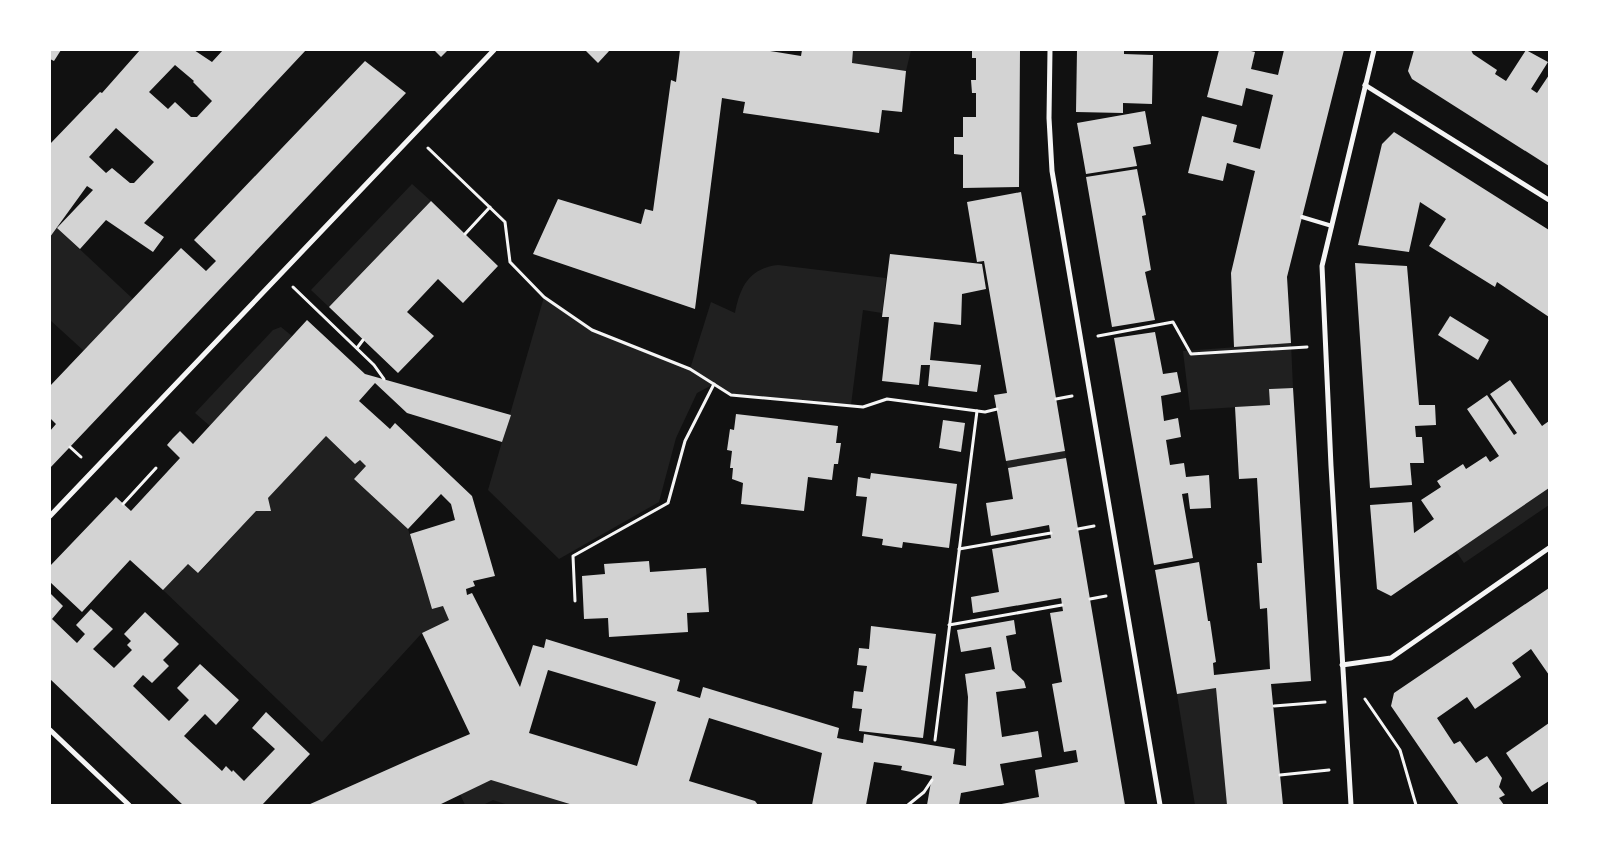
<svg xmlns="http://www.w3.org/2000/svg" width="1599" height="855" viewBox="0 0 1599 855" font-family="'Sofia Sans Condensed',sans-serif">
<rect width="100%" height="100%" fill="#111"/>
<g fill="#202020">
<polygon points="853,50 911,50 906,71 852,63"/>
<polygon points="412,184 431,201 329,307 311,290"/>
<polygon points="57,228 133,299 84,351 50,320 50,237"/>
<path d="M778 265 886 278 882 313 863 310 851 405 731 395 714 384 697 393 676 438 659 502 559 559 488 490 544 297 592 330 690 369 711 302 735 313C740 287 749 268 778 265Z"/>
<polygon points="281,327 292,336 210,426 195,413 273,330"/>
<polygon points="1291,343 1293,388 1269,389 1270,405 1190,410 1183,351"/>
<polygon points="326,436 355,464 360,460 366,466 354,479 408,529 432,609 443,606 449,620 422,633 322,742 163,590 188,564 199,573 256,511 270,511 268,498"/>
<polygon points="1065,451 1066,458 1008,468 1006,461"/>
<polygon points="1549,488 1549,505 1464,563 1456,551"/>
<polygon points="1216,688 1227,805 1195,805 1177,694"/>
<polygon points="491,780 573,805 508,805 493,800 483,805 465,805 460,794"/>
</g>
<g fill="#d3d3d3" fill-rule="evenodd">
<polygon points="50,50 61,50 54,61 50,59"/>
<path d="M140 50H194L212 62 223 50H306L144 223 164 237 153 252 106 220 80 249 57 228 93 190 87 186 50 237V144L100 92 102 93ZM175 65 194 81 193 82 212 101 197 117H191L175 102 168 109 149 92ZM116 128 154 162 134 183H130L112 168 106 173 89 157Z"/>
<polygon points="434,50 448,50 441,57"/>
<polygon points="585,50 610,50 598,63"/>
<polygon points="680,50 764,50 801,56 802,50 853,50 852,63 906,71 902,112 882,110 879,133 743,113 745,102 722,98 695,309 533,254 558,199 641,224 645,209 653,211 671,80 676,82"/>
<polygon points="972,50 1020,50 1019,187 963,188 963,155 954,154 954,137 963,137 963,117 976,117 976,93 972,93 971,80 976,80 976,58 972,58"/>
<polygon points="1077,50 1124,50 1124,54 1153,55 1152,104 1123,103 1123,113 1076,112"/>
<polygon points="1219,50 1247,50 1255,52 1251,69 1278,75 1284,50 1344,50 1287,277 1291,343 1234,347 1231,273 1255,171 1227,163 1223,181 1188,173 1202,116 1237,125 1233,142 1260,149 1273,95 1246,88 1242,106 1207,97"/>
<polygon points="1414,50 1471,50 1473,54 1497,70 1495,74 1506,81 1526,50 1548,62 1531,89 1537,93 1549,75 1549,166 1412,79 1408,71"/>
<polygon points="365,61 406,93 50,468 50,431 56,424 50,418 50,386 181,248 206,271 216,261 194,240"/>
<polygon points="1145,111 1151,144 1133,147 1137,166 1086,174 1077,123"/>
<polygon points="1394,132 1549,230 1549,317 1497,282 1495,287 1429,246 1446,219 1420,202 1409,252 1358,245 1382,144"/>
<polygon points="1137,169 1146,215 1142,216 1151,270 1145,272 1155,320 1112,327 1086,177"/>
<polygon points="1021,192 1065,451 1006,461 994,395 1007,393 984,261 977,262 967,202"/>
<polygon points="431,201 498,266 463,303 438,279 407,312 434,336 398,373 329,307"/>
<polygon points="890,254 982,264 986,289 962,294 961,325 934,322 930,360 981,365 977,392 928,386 930,365 921,365 919,385 882,381 889,317 882,317"/>
<polygon points="1355,263 1407,266 1419,405 1435,405 1436,425 1415,426 1416,437 1422,437 1424,463 1410,463 1412,485 1370,488"/>
<polygon points="1450,316 1489,340 1478,360 1438,335"/>
<path d="M307 320 365 374 511 415 502 442 407 413 375 383 359 401 390 429 395 423 472 496 495 576 473 581 475 586 466 589 467 595 472 593 520 687 533 645 544 648 546 639 680 680 677 691 700 698 703 687 839 728 837 738 863 743 864 734 955 749 953 764 966 766 968 697 965 674 995 669 991 647 961 652 957 630 1014 620 1016 634 1006 636 1012 670 1024 681 1026 688 996 692 1002 737 1038 731 1042 757 1000 764 1004 785 961 793 959 805H927L932 776 901 770 902 766 874 762 866 805H812L822 753 709 718 689 781 755 801 758 805H573L491 780 439 805H308L418 756 470 734 422 633 449 620 443 606 432 609 410 534 455 520 451 504 441 494 408 529 354 479 366 466 360 460 355 464 326 436 268 498 271 511H256L198 573 188 564 163 590 130 560 82 612 50 582V566L116 497 131 511 180 458 167 445 173 438 180 431 193 444ZM548 670 656 702 637 766 529 733Z"/>
<polygon points="1155,332 1163,374 1177,372 1181,392 1161,396 1164,421 1178,418 1181,437 1166,440 1170,465 1184,463 1186,477 1209,475 1211,508 1190,509 1188,493 1182,494 1193,558 1154,565 1114,338"/>
<polygon points="1510,380 1542,426 1549,421 1549,488 1391,596 1377,589 1370,505 1412,502 1414,533 1434,519 1421,500 1441,487 1437,481 1463,464 1466,469 1486,456 1490,462 1499,456 1467,409 1487,395 1514,435 1517,433 1490,394"/>
<polygon points="1293,388 1311,681 1271,684 1283,805 1227,805 1216,688 1177,694 1155,570 1199,562 1208,621 1210,621 1216,662 1213,663 1214,675 1270,669 1267,608 1260,609 1257,563 1262,563 1257,478 1239,479 1235,407 1270,405 1269,389"/>
<polygon points="736,414 838,426 836,443 841,443 838,464 834,464 832,480 808,477 804,511 741,504 743,483 732,479 733,468 730,468 732,451 727,450 730,429 734,430"/>
<polygon points="943,420 965,423 961,452 939,448"/>
<polygon points="1066,458 1125,805 996,805 1039,797 1035,770 1078,762 1076,750 1064,752 1052,684 1062,682 1050,613 1063,611 1061,598 973,613 971,597 999,592 992,549 1051,538 1049,525 991,536 986,503 1013,499 1008,468"/>
<polygon points="871,473 957,484 949,548 903,542 902,548 882,545 883,539 862,536 867,497 856,496 858,477 870,479"/>
<polygon points="649,561 650,572 706,568 709,612 687,613 688,632 609,637 608,618 584,619 582,576 605,574 604,564"/>
<polygon points="1549,588 1549,675 1531,649 1512,663 1521,677 1475,709 1467,697 1437,718 1454,744 1460,741 1476,763 1487,756 1502,778 1499,787 1505,795 1499,798 1504,805 1459,805 1391,706 1394,693"/>
<polygon points="50,593 63,606 52,619 77,643 85,634 76,625 91,609 113,629 93,649 114,668 132,650 127,645 131,641 124,634 145,612 179,644 163,660 169,666 152,683 143,675 133,686 169,721 189,700 177,688 200,664 239,700 216,725 205,714 184,736 222,771 226,766 232,772 233,770 244,781 275,749 252,728 266,712 310,754 262,805 183,805 50,679"/>
<polygon points="871,626 936,634 923,738 859,731 862,709 852,708 854,691 863,692 867,666 857,665 859,648 869,649"/>
<polygon points="1549,723 1549,781 1532,792 1506,753"/>
</g>
<g fill="none" stroke-linecap="round" stroke-linejoin="round">
<g stroke="#f5f5f5" stroke-width="3">
<polyline points="428,148 505,222 510,262 544,297 592,330 690,369 731,395 863,407 887,399 985,412 997,409"/>
<polyline points="465,234 490,207"/>
<polyline points="293,287 374,365 384,379"/>
<polyline points="1098,336 1173,322 1191,354 1307,347"/>
<polyline points="357,348 363,340"/>
<polyline points="1056,399 1072,396"/>
<polyline points="70,447 81,457"/>
<polyline points="123,504 156,468"/>
<polyline points="1078,529 1094,526"/>
<polyline points="959,549 1051,533"/>
<polyline points="1090,599 1106,596"/>
<polyline points="575,601 573,556 668,503 685,441 714,384"/>
<polyline points="949,625 1062,605"/>
<polyline points="1365,699 1400,750 1416,805"/>
<polyline points="1274,706 1325,702"/>
<polyline points="935,740 977,411"/>
<polyline points="1280,775 1329,770"/>
<polyline points="908,805 924,792 932,780"/>
</g>
<polyline stroke="#f5f5f5" stroke-width="4" points="1302,217 1332,226"/>
<g stroke="#f5f5f5" stroke-width="5">
<polyline points="1050,50 1049,118 1052,171 1160,805"/>
<polyline points="1365,85 1549,200"/>
<polyline points="50,516 494,50"/>
<polyline points="1342,665 1391,658 1549,548"/>
<polyline points="50,730 129,805"/>
<polyline points="1351,805 1331,466 1322,266 1374,50"/>
</g>
</g>
<rect width="1599" height="855" fill="none" stroke="#ffffff" stroke-width="102"/>
</svg>
